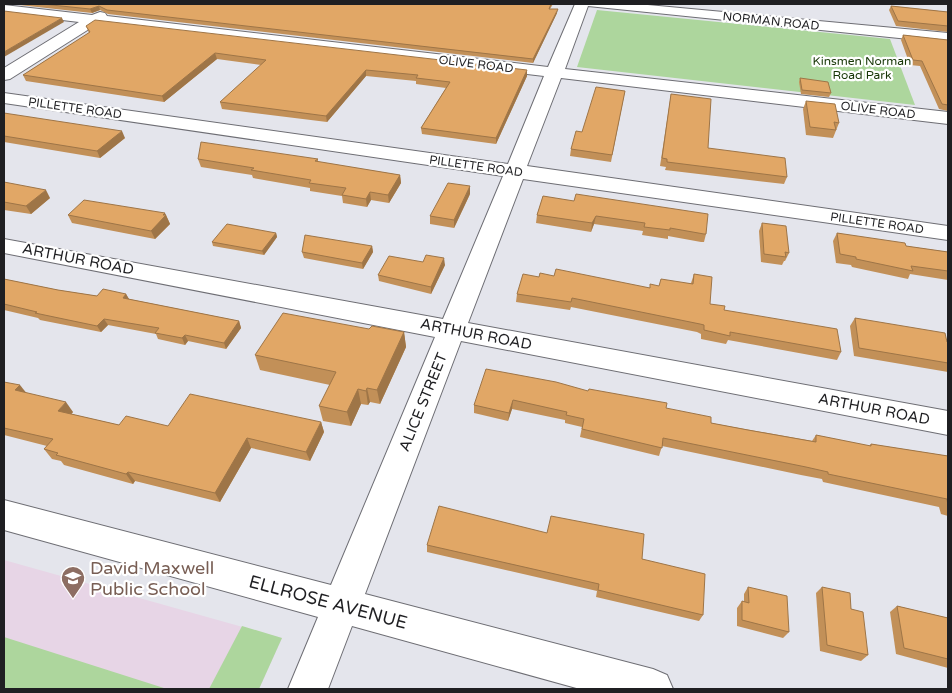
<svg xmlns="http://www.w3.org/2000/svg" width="952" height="693" viewBox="0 0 952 693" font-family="'Varela Round',sans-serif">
<rect width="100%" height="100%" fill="#e4e5ec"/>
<polygon fill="#e7d5e6" points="4,560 282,638 259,689 4,689"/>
<g fill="#add69d">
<polygon points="597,10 890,39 915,105 577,67"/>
<polygon points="242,626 282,638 259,689 209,689"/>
<polygon points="4,637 167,689 4,689"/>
</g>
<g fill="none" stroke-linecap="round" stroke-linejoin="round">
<g stroke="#6e6e74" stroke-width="2">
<polygon id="minor" points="575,4 637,4 948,33 948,43 588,6 565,69 948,112 948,124 561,78 527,166 948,226 948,240 523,179 468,323 948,411 948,435 461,341 365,594 653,669 667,675 673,689 580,689 352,626 328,689 288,689 318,617 4,530 4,500 331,585 435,337 4,253 4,239 443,319 503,176 4,103 4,93 508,164 544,76 97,24 10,79 4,80 4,68 79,22 4,13 4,5 92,15 100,12 105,13 107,16 548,67"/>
</g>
<use href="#minor" fill="#fff" fill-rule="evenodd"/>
</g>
<g fill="#c29058">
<polygon points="10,4 553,4 550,9 557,13 533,63 108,14 100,10 92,13"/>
<polygon points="891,6 948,12 948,32 896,26 889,10"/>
<polygon points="86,26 527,76 496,144 422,134 421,128 446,88 416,84 416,81 366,76 327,122 222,109 220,102 261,65 217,59 164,102 26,81 23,75 89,33"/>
<polygon points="903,35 948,40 948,111 939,109 920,66 910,65 901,40"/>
<polygon points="800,78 831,93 829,97 801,94 799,82"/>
<polygon points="625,91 611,162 570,156 571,149 582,132"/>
<polygon points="671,94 708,148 787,177 784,184 665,170 666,167 660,166"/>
<polygon points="806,101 839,123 833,138 806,135 803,109"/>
<polygon points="4,113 125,138 100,158 4,142"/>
<polygon points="198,159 318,159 318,162 400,175 401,183 389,203 371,200 367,207 343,203 342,196 310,191 310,188 253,178 252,175 201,167"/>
<polygon points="4,182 50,198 31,214 4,210"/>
<polygon points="470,194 454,228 430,224 430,216"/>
<polygon points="543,196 706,234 704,242 701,242 668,236 668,239 642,235 643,231 594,224 591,232 536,223 537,215"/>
<polygon points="68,215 166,215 170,224 155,239 72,223"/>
<polygon points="762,223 789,253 785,261 784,261 782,265 761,262 759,231"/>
<polygon points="276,233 277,237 264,255 213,246 212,242"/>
<polygon points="837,233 906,246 948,252 948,280 910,274 908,279 852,267 851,265 836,263 833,241"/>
<polygon points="372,246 373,252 363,269 304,258 302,252"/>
<polygon points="423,262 445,265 431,294 379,281 378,275"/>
<polygon points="694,274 710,304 724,310 841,352 837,360 728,340 726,344 701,339 701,334 697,332 571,307 570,310 516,302 517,294 539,277 554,276 649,288 659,286 691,283"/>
<polygon points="4,279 58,290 97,296 126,294 129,299 239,321 241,328 226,349 188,341 185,345 158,339 156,334 108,325 101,332 40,320 38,318 4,310"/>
<polygon points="855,318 948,342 948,372 854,356 850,326"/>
<polygon points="369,329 404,332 406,347 380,404 370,402 368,405 361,404 351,426 323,421 319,406 330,385 260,370 255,355"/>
<polygon points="4,382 26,393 73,412 71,414 119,425 168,426 321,422 324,432 310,461 251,448 220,502 135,481 133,484 64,465 61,461 52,459 44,449 47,446 4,435"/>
<polygon points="588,391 666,408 711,423 812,441 816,435 869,446 871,444 948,456 948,516 941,514 939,507 823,482 822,479 801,475 662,446 659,456 580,437 582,427 565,423 565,420 512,409 508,421 474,413 474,405"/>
<polygon points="427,545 642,559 703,615 699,621 596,597 597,591 427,552"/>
<polygon points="748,587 789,632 783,638 737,626 737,608 742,601 744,602 744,594"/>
<polygon points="822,587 851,609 868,655 861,661 820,651 816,593"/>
<polygon points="897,606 948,618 948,668 896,654 890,612"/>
</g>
<g fill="#9e7547">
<polygon points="99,6 100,10 92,13 90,9"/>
<polygon points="558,9 557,13 533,63 533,59"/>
<polygon points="62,18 64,22 4,57 4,52"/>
<polygon points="215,53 217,59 164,102 162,96"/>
<polygon points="366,70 366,76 327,122 326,116"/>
<polygon points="527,70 527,76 496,144 496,138"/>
<polygon points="122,131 125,138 100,158 97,151"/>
<polygon points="400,175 401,183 389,203 388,195"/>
<polygon points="470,186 470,194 454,228 454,220"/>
<polygon points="46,190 50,198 31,214 26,206"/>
<polygon points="370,192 371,200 367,207 366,199"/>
<polygon points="165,213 170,224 155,239 151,231"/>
<polygon points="596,216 594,224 591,232 592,223"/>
<polygon points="276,233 277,237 264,255 262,251"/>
<polygon points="372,246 373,252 363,269 362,263"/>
<polygon points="444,258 445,265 431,294 431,287"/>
<polygon points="126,294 130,301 123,298"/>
<polygon points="104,319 108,325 101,332 97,326"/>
<polygon points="239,321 241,328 226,349 224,343"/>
<polygon points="404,332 406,347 380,404 377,390"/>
<polygon points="185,335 188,341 185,345 182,338"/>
<polygon points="20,385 28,395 15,390"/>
<polygon points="367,388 370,402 368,405 366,391"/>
<polygon points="358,389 361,404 351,426 347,412"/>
<polygon points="513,400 512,409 508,421 509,413"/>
<polygon points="66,402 73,412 65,421 58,411"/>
<polygon points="321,422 324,432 310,461 306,452"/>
<polygon points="247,438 251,448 220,502 215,493"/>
<polygon points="128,472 135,481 133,484 126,474"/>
</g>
<g fill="#e1a766" stroke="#9e7547">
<polygon points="42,4 551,4 549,9 558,9 533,59 107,10 99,6 90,9"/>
<polygon points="891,6 948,12 948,26 898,21"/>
<polygon points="4,11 62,18 4,52"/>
<polygon points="95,20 527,70 496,138 421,128 450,82 416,78 418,75 366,70 326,116 220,102 266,60 215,53 162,96 23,75 90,32 86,26"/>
<polygon points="903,35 948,40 948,105 942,104 922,61 913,60"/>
<polygon points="800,78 828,82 831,93 802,90"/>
<polygon points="596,87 625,91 612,155 571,149 576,131 582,132"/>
<polygon points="671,94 711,99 708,148 785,158 787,177 667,162 667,159 662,158"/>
<polygon points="806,101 835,104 839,123 834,122 836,130 810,127"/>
<polygon points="4,113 122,131 97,151 4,136"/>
<polygon points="201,142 318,159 315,161 400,175 388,195 370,192 366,199 342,195 346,188 309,183 311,180 251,170 254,168 198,159"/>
<polygon points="4,182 46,190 26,206 4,202"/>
<polygon points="448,183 470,186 454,220 430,216"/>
<polygon points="576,194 708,214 706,234 704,234 670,228 670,230 644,227 645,223 596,216 592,223 537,215 543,196 574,201"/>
<polygon points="84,200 165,213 163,215 166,215 151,231 68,215"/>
<polygon points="762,223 786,226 789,253 785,252 786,257 764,254"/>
<polygon points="227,224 276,233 262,251 212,242"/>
<polygon points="837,233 905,243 906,246 948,252 948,271 911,266 913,271 856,259 856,257 840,254"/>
<polygon points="305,235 372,246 362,263 302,252"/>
<polygon points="426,255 444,258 431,287 378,275 389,256 423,262"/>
<polygon points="556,269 650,288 650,284 659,286 661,279 693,284 694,274 712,277 710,304 725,306 724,310 837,329 841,352 730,332 730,336 704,330 704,325 700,324 572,298 571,302 517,294 523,274 539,277 540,273 554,276"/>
<polygon points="4,279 58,290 97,296 103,289 126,294 123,298 239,321 224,343 185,335 182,338 155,333 159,328 104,319 97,326 35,313 37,312 4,304"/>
<polygon points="283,313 369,329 372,326 404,332 377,390 367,388 366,391 358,389 347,412 319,406 336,372 255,355"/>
<polygon points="855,318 945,333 947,342 948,342 948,363 859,348"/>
<polygon points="486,369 556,382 588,391 589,389 667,403 666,408 711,417 711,423 748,430 816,442 816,435 871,446 871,444 948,456 948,506 947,499 828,474 828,472 806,467 663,438 662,448 582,429 584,419 566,415 567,412 513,400 509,413 474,405"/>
<polygon points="4,382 20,385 15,390 66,402 58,411 119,425 126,416 168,426 190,394 321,422 306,452 247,438 215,493 128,472 126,474 56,455 58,453 44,449 53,439 4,428"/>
<polygon points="439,506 547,533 551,516 644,534 642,559 705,574 703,615 598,590 599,584 427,545"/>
<polygon points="748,587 787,596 789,632 742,620 742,601 749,603"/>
<polygon points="822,587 850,593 851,609 863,612 868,655 827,645"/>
<polygon points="897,606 948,618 948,659 904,648"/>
</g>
<defs>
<g id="school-pin" transform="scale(1.25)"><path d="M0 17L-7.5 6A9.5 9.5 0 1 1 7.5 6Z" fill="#8d6e63" stroke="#fff"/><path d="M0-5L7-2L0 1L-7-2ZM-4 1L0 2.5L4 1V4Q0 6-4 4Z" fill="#fff"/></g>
</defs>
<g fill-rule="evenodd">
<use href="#school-pin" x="73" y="578"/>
</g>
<g text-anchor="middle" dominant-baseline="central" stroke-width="4.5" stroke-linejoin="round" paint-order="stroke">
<g font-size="12" fill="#1f1f22" stroke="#fff">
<text transform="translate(771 21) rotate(6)">NORMAN ROAD</text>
<text transform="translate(476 64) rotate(7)">OLIVE ROAD</text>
<text transform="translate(75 108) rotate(8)">PILLETTE ROAD</text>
<text transform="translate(878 110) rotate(7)">OLIVE ROAD</text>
<text transform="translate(476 166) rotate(8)">PILLETTE ROAD</text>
<text transform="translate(877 223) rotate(8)">PILLETTE ROAD</text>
</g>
<g font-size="12" fill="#173606" stroke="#fff">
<text x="862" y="61">Kinsmen Norman<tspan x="862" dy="14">Road Park</tspan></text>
</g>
<g font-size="15" fill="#1f1f22" stroke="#fff">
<text transform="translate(78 259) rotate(11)">ARTHUR ROAD</text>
<text transform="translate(476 334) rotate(11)">ARTHUR ROAD</text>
<text transform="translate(423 402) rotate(-68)">ALICE STREET</text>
<text transform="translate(874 409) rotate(11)">ARTHUR ROAD</text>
</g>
<g font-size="18" fill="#785e54" stroke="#fff" text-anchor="start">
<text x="90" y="568">David Maxwell<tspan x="90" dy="21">Public School</tspan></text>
</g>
<g font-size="18" fill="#1f1f22" stroke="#fff">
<text transform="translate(328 602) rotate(15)">ELLROSE AVENUE</text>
</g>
</g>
<rect width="952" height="693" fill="none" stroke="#1f1f22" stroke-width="10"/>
</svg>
